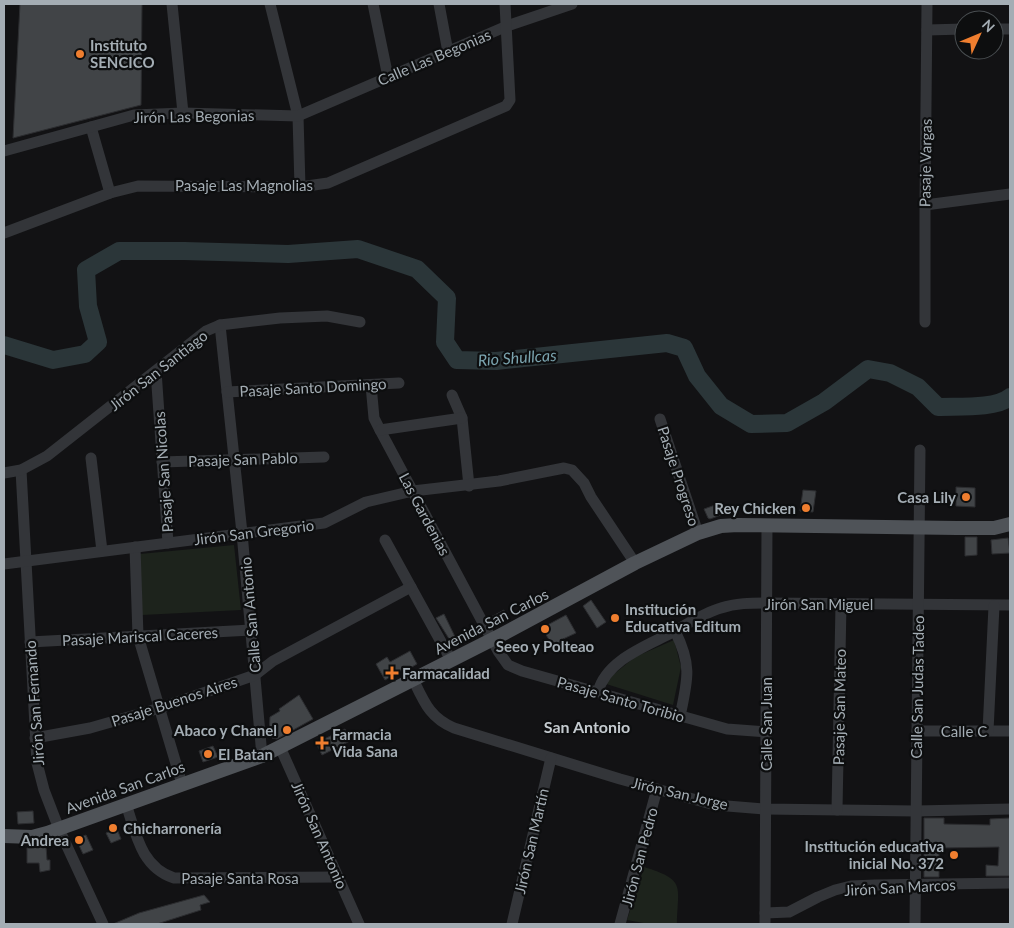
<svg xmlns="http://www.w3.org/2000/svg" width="1014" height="928" viewBox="0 0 1014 928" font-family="Lato,sans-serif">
<rect width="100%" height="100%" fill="#121214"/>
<g fill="#1d231c">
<polygon points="234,545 241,610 142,615 140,554"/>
<polygon points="674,640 681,667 673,705 603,683 635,657"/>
<path d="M644 867C686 880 678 885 677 924H649L627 920Z"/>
</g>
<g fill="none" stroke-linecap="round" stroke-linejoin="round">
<path stroke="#2b3639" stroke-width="18" d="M4 345 53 360 85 354 98 342 88 306 86 270 119 251H184L288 254 358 249 417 269 447 298 445 342 457 360 496 361 667 343 684 348 697 376 721 406 751 424 787 423 824 402 868 369 890 373 918 387 938 407C957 406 996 409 1010 397"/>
</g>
<g fill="#414447" stroke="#2c2d30">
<polygon points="20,4 142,4 141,105 13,138"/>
<polygon points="956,487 975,488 975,507 956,506"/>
<polygon points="803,490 816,491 813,512 800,511"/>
<polygon points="718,504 721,515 710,519 708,518 704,509"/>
<polygon points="965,537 977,537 977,555 965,556"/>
<polygon points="1008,538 1010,553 992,554 991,540"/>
<polygon points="591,600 606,622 597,628 583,606"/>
<polygon points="504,610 507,616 500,620 489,618"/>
<polygon points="444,614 458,643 453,645 436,618"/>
<polygon points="566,615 576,633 563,639 565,642 554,648 542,628"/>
<polygon points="410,651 417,664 405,671 404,669 385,680 376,664 387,657 390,662"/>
<polygon points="299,695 313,719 277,739 272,738 269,734 270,717 280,711 279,709"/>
<polygon points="345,729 350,741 322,755 316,743"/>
<polygon points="213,746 218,757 203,762 199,751"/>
<polygon points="33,811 34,823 18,824 17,812"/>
<polygon points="924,818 944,818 944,824 990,825 990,819 1010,818 1010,876 986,876 986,865 998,866 999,847 939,848 939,877 924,877"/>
<polygon points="117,829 121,839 111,843 106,833"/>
<polygon points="86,835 93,850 83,854 76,839"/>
<polygon points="46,846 47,860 50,860 50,870 40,872 39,863 27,863 27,848"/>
<polygon points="204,895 210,902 200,905 201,910 157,924 113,924 139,913"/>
</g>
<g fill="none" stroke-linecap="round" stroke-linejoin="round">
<g stroke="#333539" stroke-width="11">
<polyline points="172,4 183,113"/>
<polyline points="270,4 298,116 300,187"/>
<polyline points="373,4 388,77"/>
<polyline points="439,4 448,52"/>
<polyline points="994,29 1010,29"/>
<polyline points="927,30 964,29"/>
<polyline points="91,127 110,193"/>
<polyline points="4,151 134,115 183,113 298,116 507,26 572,4"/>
<polyline points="925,205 1010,194"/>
<polyline points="4,233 110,193 138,186 300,187 328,183 506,106 510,100 505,4"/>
<polyline points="925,322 925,205 927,4"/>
<polyline points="220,325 242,533 262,756"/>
<polyline points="156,371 168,543"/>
<polyline points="371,385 374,418 380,430 498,651 508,665 522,671 727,729 766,732"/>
<polyline points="227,392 399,383"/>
<polyline points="452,395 462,418 469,486"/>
<polyline points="660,419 698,533"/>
<polyline points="380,430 462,418"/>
<polyline points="91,458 102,551"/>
<polyline points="162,462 324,457"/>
<polyline points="21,470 37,763 44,790 59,829 103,924"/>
<polyline points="4,473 21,470 47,456 206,331 220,325 280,318 327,316 360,322"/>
<polyline points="385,540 451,660"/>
<polyline points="135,547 138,636 182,784"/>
<polyline points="4,564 324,523 366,502 413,491 499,481 564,468 572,470 584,483 591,497 635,563"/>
<path d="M675 631C692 665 688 679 680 716"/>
<polyline points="30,642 251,630"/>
<path d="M413 679C424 702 430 718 454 728L620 779 715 805 765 809 916 811 1010 809"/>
<path d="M598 692C606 660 647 646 673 632 689 623 704 613 721 608 736 603 751 603 766 603L1010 605"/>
<polyline points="917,731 1010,731"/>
<polyline points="988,731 994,606"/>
<polyline points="35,738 90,728 160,708 255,675 273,661 411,587"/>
<polyline points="280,747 359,924"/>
<path d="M126 804C136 834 141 867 174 878L338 877"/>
<polyline points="837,810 841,604"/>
<polyline points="765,913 789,912 818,897 835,890 851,886 875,885 1010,883"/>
<polyline points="512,924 551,758"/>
<polyline points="620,924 657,789"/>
<polyline points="765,924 767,525"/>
<polyline points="915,924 920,450"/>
</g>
<polyline stroke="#4f5358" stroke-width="14" points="4,836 32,837 47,833 262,756 503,634 635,563 698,533 721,526 738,525 957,528 994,528 1010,524"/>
</g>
<g fill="#ef7e2f" stroke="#0d0e0f" stroke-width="2">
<circle cx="80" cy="54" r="5"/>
<circle cx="966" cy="497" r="5"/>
<circle cx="806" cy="508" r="5"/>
<circle cx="615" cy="618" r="5"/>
<circle cx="545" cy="629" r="5"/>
<path d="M389.5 665.5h5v5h5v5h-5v5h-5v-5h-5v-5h5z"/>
<circle cx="287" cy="730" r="5"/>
<path d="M319.5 735.5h5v5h5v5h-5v5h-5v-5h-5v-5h5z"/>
<circle cx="208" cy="754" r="5"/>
<circle cx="113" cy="828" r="5"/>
<circle cx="79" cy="840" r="5"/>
<circle cx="954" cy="855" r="5"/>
</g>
<g text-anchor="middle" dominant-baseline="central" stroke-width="4.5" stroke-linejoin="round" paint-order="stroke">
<g font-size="15" font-weight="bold" fill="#a4adb4" stroke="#0d0e0f" text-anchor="start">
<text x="90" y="45">Instituto<tspan x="90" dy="17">SENCICO</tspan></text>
<text x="956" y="497" text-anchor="end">Casa Lily</text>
<text x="796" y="508" text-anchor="end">Rey Chicken</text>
<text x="625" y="609">Institución<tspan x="625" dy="17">Educativa Editum</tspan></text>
<text x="545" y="646" text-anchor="middle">Seeo y Polteao</text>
<text x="402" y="673">Farmacalidad</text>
<text x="277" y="730" text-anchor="end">Abaco y Chanel</text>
<text x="332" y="734">Farmacia<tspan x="332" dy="17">Vida Sana</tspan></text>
<text x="218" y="754">El Batan</text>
<text x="123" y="828">Chicharronería</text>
<text x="69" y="840" text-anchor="end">Andrea</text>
<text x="944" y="846" text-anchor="end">Institución educativa<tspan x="944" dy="17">inicial No. 372</tspan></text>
</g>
<g font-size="15" fill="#a4adb4" stroke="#0d0e0f">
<text transform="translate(434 57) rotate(-23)">Calle Las Begonias</text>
<text transform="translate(194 116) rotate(-1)">Jirón Las Begonias</text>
<text transform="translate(925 163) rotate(-89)">Pasaje Vargas</text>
<text x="244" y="185">Pasaje Las Magnolias</text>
<text transform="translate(158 370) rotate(-38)">Jirón San Santiago</text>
<text transform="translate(313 387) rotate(-3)">Pasaje Santo Domingo</text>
<text transform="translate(243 459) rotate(-2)">Pasaje San Pablo</text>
<text transform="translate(163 472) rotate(-94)">Pasaje San Nicolas</text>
<text transform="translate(679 476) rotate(72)">Pasaje Progreso</text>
<text transform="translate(425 514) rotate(62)">Las Gardenias</text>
<text transform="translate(254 532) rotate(-7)">Jirón San Gregorio</text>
<text x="819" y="604">Jirón San Miguel</text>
<text transform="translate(250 615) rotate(-95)">Calle San Antonio</text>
<text transform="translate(491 621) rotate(-27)">Avenida San Carlos</text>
<text transform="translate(140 636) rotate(-3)">Pasaje Mariscal Caceres</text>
<text transform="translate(917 687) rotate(-89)">Calle San Judas Tadeo</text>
<text transform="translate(621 699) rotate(16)">Pasaje Santo Toribio</text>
<text transform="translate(174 701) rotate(-18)">Pasaje Buenos Aires</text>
<text transform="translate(34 703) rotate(-94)">Jirón San Fernando</text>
<text transform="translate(839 707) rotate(-89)">Pasaje San Mateo</text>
<text transform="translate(766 724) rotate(-90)">Calle San Juan</text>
<text x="964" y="731">Calle C</text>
<text transform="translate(125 787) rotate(-20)">Avenida San Carlos</text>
<text transform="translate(680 793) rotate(13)">Jirón San Jorge</text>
<text transform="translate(320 835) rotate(66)">Jirón San Antonio</text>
<text transform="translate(531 841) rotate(-77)">Jirón San Martín</text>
<text transform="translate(639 857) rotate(-75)">Jirón San Pedro</text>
<text x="240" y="878">Pasaje Santa Rosa</text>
<text transform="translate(900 887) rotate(-3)">Jirón San Marcos</text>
</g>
<g font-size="16" font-style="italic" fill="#7ba4af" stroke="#0d0e0f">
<text transform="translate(517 357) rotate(-4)">Rio Shullcas</text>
</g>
<g font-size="16" font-weight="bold" fill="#c5cbd0" stroke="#0d0e0f">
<text x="587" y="726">San Antonio</text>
</g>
</g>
<rect width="1014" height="928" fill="none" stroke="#a4adb4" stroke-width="10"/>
<g transform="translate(979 35) rotate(46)"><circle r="24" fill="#0d0e0f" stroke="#494e51"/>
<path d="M0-4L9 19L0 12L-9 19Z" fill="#ef7e2f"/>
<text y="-8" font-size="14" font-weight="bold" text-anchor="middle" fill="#a4adb4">N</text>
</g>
</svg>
